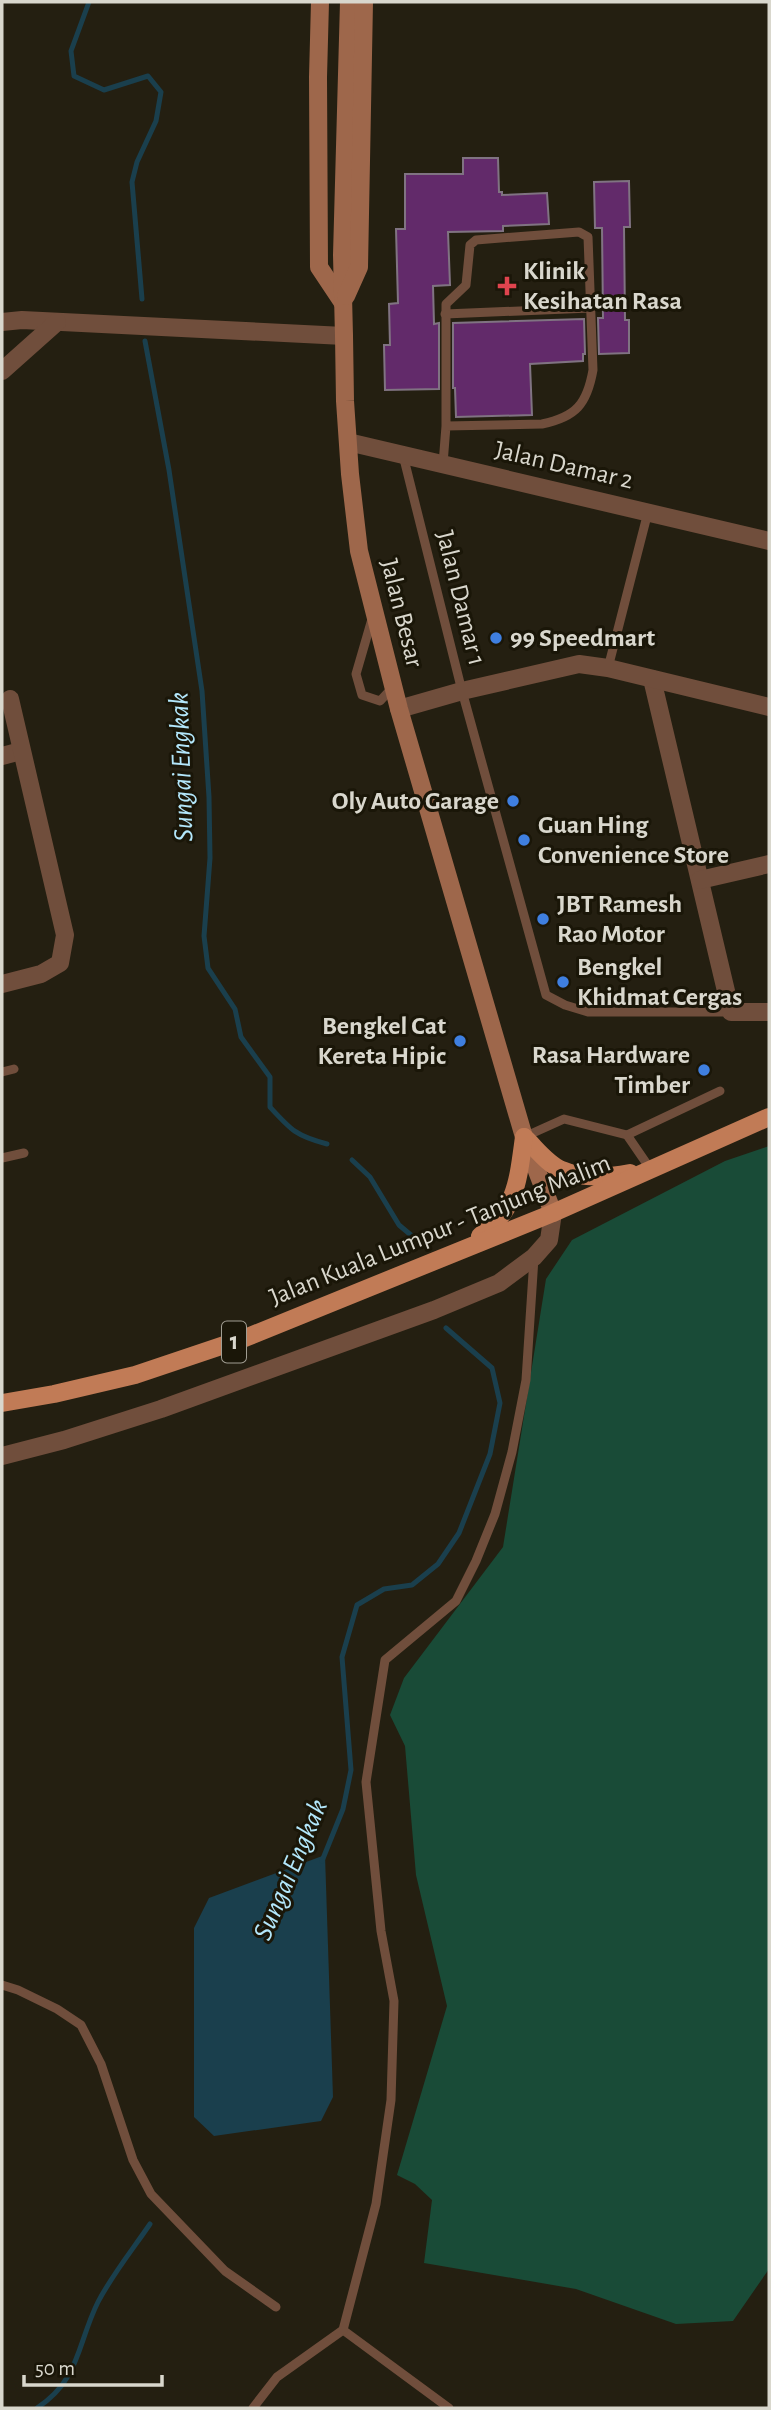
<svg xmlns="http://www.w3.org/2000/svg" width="771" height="2410" viewBox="0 0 771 2410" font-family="'Alegreya Sans',sans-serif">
<rect width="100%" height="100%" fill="#241f11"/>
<polygon fill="#194b37" points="769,1146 769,2269 733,2321 676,2324 576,2289 424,2263 432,2200 415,2184 397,2175 447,2006 416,1875 405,1746 390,1715 404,1678 503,1547 546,1279 572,1240 725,1161"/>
<polygon fill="#1a3f4d" points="325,1855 333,2097 321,2121 214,2136 194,2117 194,1928 209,1898"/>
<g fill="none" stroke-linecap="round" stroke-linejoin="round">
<g stroke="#1a3f4d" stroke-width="5">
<polyline points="89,2 71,51 74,76 104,90 148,76 161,92 156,121 137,162 132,182 142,299"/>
<path d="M145 341 169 470 202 691 209 797 210 858 204 936 208 968 235 1009 241 1037 270 1077V1107C291 1130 296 1136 327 1144"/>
<polyline points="352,1160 370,1177 399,1225 418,1241"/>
<polyline points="322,1861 343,1809 351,1770 342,1657 357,1605 384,1589 412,1585 438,1564 459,1533 490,1454 500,1403 492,1368 446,1328"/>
<path d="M37 2408C80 2380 77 2344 98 2302 112 2275 133 2249 150 2224"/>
</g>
</g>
<g fill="#622a6a" stroke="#807382" stroke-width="2">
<polygon points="463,158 498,158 499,192 502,192 502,195 547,193 549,224 503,226 503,231 448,232 450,285 433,286 434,324 439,323 439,389 385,390 384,345 390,345 389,304 398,303 396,229 405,229 405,174 463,174"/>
<polygon points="629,181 630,227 624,227 625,320 629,320 629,353 599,354 598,318 603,318 602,228 595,228 594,182"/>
<polygon points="584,319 585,354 583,354 583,361 530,364 532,415 456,417 455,388 453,388 453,323"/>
</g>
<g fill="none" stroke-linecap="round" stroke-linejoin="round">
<g stroke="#704e3c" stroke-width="9">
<polyline points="445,314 590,308"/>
<polyline points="403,455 462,691 546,995 565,1005 588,1012 731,1012"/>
<path d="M443 464 446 426V304L466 285 470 245 476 240 579 232 588 237 593 370C587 404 576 417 542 424L446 426"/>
<polyline points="372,619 356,674 362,695 380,701 393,687"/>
<polyline points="608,668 648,512"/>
<polyline points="2,1072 14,1069"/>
<polyline points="627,1135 651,1170"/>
<polyline points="524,1137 564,1119 627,1135 720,1091"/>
<polyline points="2,1158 24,1153"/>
<polyline points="2,1985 18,1990 57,2009 81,2025 101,2064 133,2160 151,2194 225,2271 276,2307"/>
<polyline points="343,2330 449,2408"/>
<polyline points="253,2408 277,2377 343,2330 376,2204 391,2100 394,2001 381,1931 366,1782 385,1660 456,1601 476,1561 495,1514 512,1452 526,1380 534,1258"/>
</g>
<g stroke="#704e3c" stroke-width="18">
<polyline points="2,322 22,320 344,336"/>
<polyline points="2,371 57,322"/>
<polyline points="348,442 769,541"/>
<polyline points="652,679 731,1012 769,1012"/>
<polyline points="399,709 462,691 579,664 608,668 769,707"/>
<polyline points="2,756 21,751"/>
<polyline points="700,880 769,864"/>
<polyline points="2,984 41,974 60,963 65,935 10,699"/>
<polyline points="2,1456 64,1440 161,1409 434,1310 499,1283 534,1257 549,1240 553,1213"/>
</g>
<g stroke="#9e674b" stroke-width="18">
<polyline points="320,2 318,77 319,267 343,303"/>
<polyline points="349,2 342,255 344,336 345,401 350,474 359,551 399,709 524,1137 553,1213"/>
<polyline points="346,296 359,267 364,2"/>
</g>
<g stroke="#c17b56" stroke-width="18">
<path d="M524 1137C536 1148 547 1164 562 1170 582 1179 609 1177 630 1173"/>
<path d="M480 1236C517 1209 518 1180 524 1137"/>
<polyline points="2,1403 54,1394 135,1375 245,1338 553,1213 769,1117"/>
</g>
</g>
<path fill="#e0444e" stroke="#1a1608" stroke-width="2.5" d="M503.5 275.5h7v7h7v7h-7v7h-7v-7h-7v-7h7z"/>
<g fill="#3f7fe0" stroke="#1a1608" stroke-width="2.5">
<circle cx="496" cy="638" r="7"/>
<circle cx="513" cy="801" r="7"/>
<circle cx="524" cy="840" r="7"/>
<circle cx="543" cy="919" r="7"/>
<circle cx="563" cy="982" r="7"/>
<circle cx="460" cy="1041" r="7"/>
<circle cx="704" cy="1070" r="7"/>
</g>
<g text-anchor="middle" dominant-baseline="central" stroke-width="6" stroke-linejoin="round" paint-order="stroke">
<rect fill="#1a1608" stroke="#a09d92" stroke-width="2" x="222" y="1321.5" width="24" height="41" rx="5"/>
<g font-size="24" font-weight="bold" fill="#d9d7cd">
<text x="234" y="1342">1</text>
</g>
<g font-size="26" font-weight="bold" fill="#d9d7cd" stroke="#1a1608" text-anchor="start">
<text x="523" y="271">Klinik<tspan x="523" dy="30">Kesihatan Rasa</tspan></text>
<text x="510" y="638">99 Speedmart</text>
<text x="499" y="801" text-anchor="end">Oly Auto Garage</text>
<text x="538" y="825">Guan Hing<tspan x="538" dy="30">Convenience Store</tspan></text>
<text x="557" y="904">JBT Ramesh<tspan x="557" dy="30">Rao Motor</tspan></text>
<text x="577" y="967">Bengkel<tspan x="577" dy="30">Khidmat Cergas</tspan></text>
<text x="446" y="1026" text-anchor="end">Bengkel Cat<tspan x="446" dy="30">Kereta Hipic</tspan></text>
<text x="690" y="1055" text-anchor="end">Rasa Hardware<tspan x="690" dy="30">Timber</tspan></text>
</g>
<g font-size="26" fill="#d9d7cd" stroke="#1a1608">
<text transform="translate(564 465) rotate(13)">Jalan Damar 2</text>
<text transform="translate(461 598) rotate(76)">Jalan Damar 1</text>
<text transform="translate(402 613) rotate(76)">Jalan Besar</text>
<text transform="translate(440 1230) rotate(-22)">Jalan Kuala Lumpur - Tanjung Malim</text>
</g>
<g font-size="28" font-style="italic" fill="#b3e7fb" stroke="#1a1608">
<text transform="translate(182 767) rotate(-92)">Sungai Engkak</text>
<text transform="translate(291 1870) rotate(-67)">Sungai Engkak</text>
</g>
</g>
<rect width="771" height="2410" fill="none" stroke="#d9d7cd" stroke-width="7"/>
<path d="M24 2375v10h138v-10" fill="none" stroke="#d9d7cd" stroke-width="3.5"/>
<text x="35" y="2375" font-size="21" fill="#d9d7cd" stroke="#1a1608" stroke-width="5" paint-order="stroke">50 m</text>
</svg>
